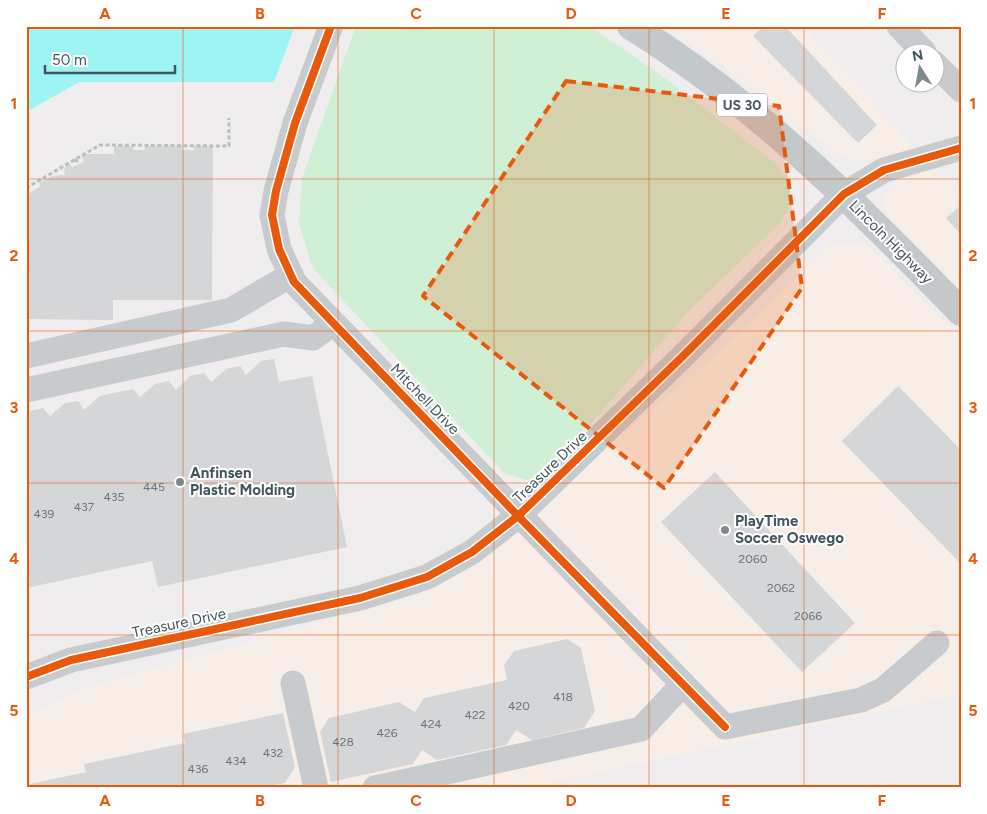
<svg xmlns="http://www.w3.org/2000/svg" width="987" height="814" viewBox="0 0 987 814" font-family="Figtree,sans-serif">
<rect width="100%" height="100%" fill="#efedee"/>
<g fill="#f7efe7">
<polygon points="666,26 803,26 914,147 882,158 849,159 837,153 740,78"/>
<polygon points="931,165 961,195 961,291 891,220 885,207 885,194 894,182"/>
<polygon points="846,242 862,244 873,250 961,338 961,694 524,788 26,788 26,717 78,690 412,597 456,576 499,548 548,505 613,442 718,354 830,246"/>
</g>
<polygon fill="#cff0d5" points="356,26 590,26 662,76 775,163 791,185 789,209 781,222 685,315 596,418 530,481 504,473 312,267 299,223 302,178"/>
<polygon fill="#9ef3f3" points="26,26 295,26 274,82 79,82 26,112"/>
<g fill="#d5d6d8">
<polygon points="764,26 785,26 877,125 858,143 753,36"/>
<polygon points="114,146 133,146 133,150 145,150 145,146 182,146 182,150 194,150 194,146 213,146 212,300 113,300 113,320 26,319 26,191 30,193 41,186 39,183 52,176 65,175 64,168 70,164 72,167 79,164 84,161 82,157 87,154 114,154"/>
<polygon points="961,205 961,235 946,218"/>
<polygon points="274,359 279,382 312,376 347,547 158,587 152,561 26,588 26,412 43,408 50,416 65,403 78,401 84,410 100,396 133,389 140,397 155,384 169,381 176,390 190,376 204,373 211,382 226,369 240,366 246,375 261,361"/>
<polygon points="898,386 961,450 961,564 842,441"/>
<polygon points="715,472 855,623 802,672 661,522"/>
<polygon points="567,639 581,648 595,711 584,728 532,740 516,730 506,745 437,760 422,750 413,764 331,782 320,732 329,718 399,702 415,712 424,698 507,680 504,665 514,651"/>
<polygon points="283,713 295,767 285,783 261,788 26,788 26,785 86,772 84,764 185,743 183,734"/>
</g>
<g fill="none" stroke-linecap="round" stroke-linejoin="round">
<g stroke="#b4c3bc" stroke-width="3" stroke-dasharray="4 2.5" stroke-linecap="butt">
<polyline points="75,159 79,164"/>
<polyline points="26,188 100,145 229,146 229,118"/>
</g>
<g stroke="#c7cbcd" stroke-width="25">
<polyline points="331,26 295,123 276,191 272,215 279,249 294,282 683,684 725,727 861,700 883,690 937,643"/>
<polyline points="899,26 924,52"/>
<polyline points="934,63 961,90"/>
<polyline points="26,356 231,310 291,275"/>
<polyline points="26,390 284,334 313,338 333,323"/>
<polyline points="26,677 71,660 360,598 427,577 472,552 518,516 683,356 844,194 884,170 961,148"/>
<polyline points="293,683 316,788"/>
<polyline points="375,788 641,729 683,684"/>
</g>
<path stroke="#c3c8cb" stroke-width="28" d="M631 26C757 104 858 206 961 312"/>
<g stroke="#fff" stroke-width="11">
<g id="cycleway">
<polyline points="331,26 295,123 276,191 272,215 279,249 294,282 518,516 725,727"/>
<polyline points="26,677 71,660 360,598 427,577 472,552 518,516 683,356 844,194 884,170 961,148"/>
</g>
</g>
<use href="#cycleway" stroke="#e8590c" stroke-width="8"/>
</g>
<path fill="#e8590c" fill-opacity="0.2" stroke="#e8590c" stroke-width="4" stroke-dasharray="10 6" stroke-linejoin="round" d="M566 81 779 106 802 288 664 488 423 296Z"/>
<path fill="none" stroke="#e8590c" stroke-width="1" stroke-opacity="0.55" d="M183 26V788M338 26V788M494 26V788M649 26V788M804 26V788M26 179H961M26 331H961M26 483H961M26 635H961"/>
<g fill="#7f8a8f" stroke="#fff" stroke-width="2">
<circle cx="180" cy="482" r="5"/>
<circle cx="725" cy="530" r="5"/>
</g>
<g text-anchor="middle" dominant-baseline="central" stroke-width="4" stroke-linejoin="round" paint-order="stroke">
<g font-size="12" fill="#69767c">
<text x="154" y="487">445</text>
<text x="114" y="497">435</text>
<text x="84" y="507">437</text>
<text x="44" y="514">439</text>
<text x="753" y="559">2060</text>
<text x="781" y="588">2062</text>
<text x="808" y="616">2066</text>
<text x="563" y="697">418</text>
<text x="519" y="706">420</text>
<text x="475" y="715">422</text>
<text x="431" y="724">424</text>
<text x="387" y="733">426</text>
<text x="343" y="742">428</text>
<text x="273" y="753">432</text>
<text x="236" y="761">434</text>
<text x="198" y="769">436</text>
</g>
<rect fill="#fff" stroke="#7b888d" stroke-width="1" x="717" y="93.5" width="50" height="23" rx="4"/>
<g font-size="14" font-weight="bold" fill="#43555c">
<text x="742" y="105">US 30</text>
</g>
<g font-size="15" fill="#43555c" stroke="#fff">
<text transform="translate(891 242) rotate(45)">Lincoln Highway</text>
<text transform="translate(425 399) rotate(46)">Mitchell Drive</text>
<text transform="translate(550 467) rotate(-44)">Treasure Drive</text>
<text transform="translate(179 623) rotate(-12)">Treasure Drive</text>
</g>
<g font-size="15" font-weight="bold" fill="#43555c" stroke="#fff" text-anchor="start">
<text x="190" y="473">Anfinsen<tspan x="190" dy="17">Plastic Molding</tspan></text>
<text x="735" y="521">PlayTime<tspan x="735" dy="17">Soccer Oswego</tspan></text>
</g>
</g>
<rect width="987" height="814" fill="none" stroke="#ffffff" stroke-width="55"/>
<g transform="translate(920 68) rotate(349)"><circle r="24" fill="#ffffff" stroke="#b4bbbe"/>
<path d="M0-4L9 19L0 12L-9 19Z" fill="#7f8a8f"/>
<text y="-8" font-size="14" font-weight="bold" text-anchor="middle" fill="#43555c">N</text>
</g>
<path d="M45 65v8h130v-8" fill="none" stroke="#43555c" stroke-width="2.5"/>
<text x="52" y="65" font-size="15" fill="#43555c" stroke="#ffffff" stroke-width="4" paint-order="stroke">50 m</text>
<rect x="28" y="28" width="932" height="758" fill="none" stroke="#e8590c" stroke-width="2"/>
<g font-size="16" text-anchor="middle" font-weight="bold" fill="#e8590c">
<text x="105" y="19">A</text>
<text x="260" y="19">B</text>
<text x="416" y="19">C</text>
<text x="571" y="19">D</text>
<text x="726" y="19">E</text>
<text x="882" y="19">F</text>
<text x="14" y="109">1</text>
<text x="973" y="109">1</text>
<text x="14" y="261">2</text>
<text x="973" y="261">2</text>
<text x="14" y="413">3</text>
<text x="973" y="413">3</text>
<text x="14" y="564">4</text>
<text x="973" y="564">4</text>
<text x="14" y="716">5</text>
<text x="973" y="716">5</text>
<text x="105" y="806">A</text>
<text x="260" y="806">B</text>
<text x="416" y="806">C</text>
<text x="571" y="806">D</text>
<text x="726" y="806">E</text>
<text x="882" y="806">F</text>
</g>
</svg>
